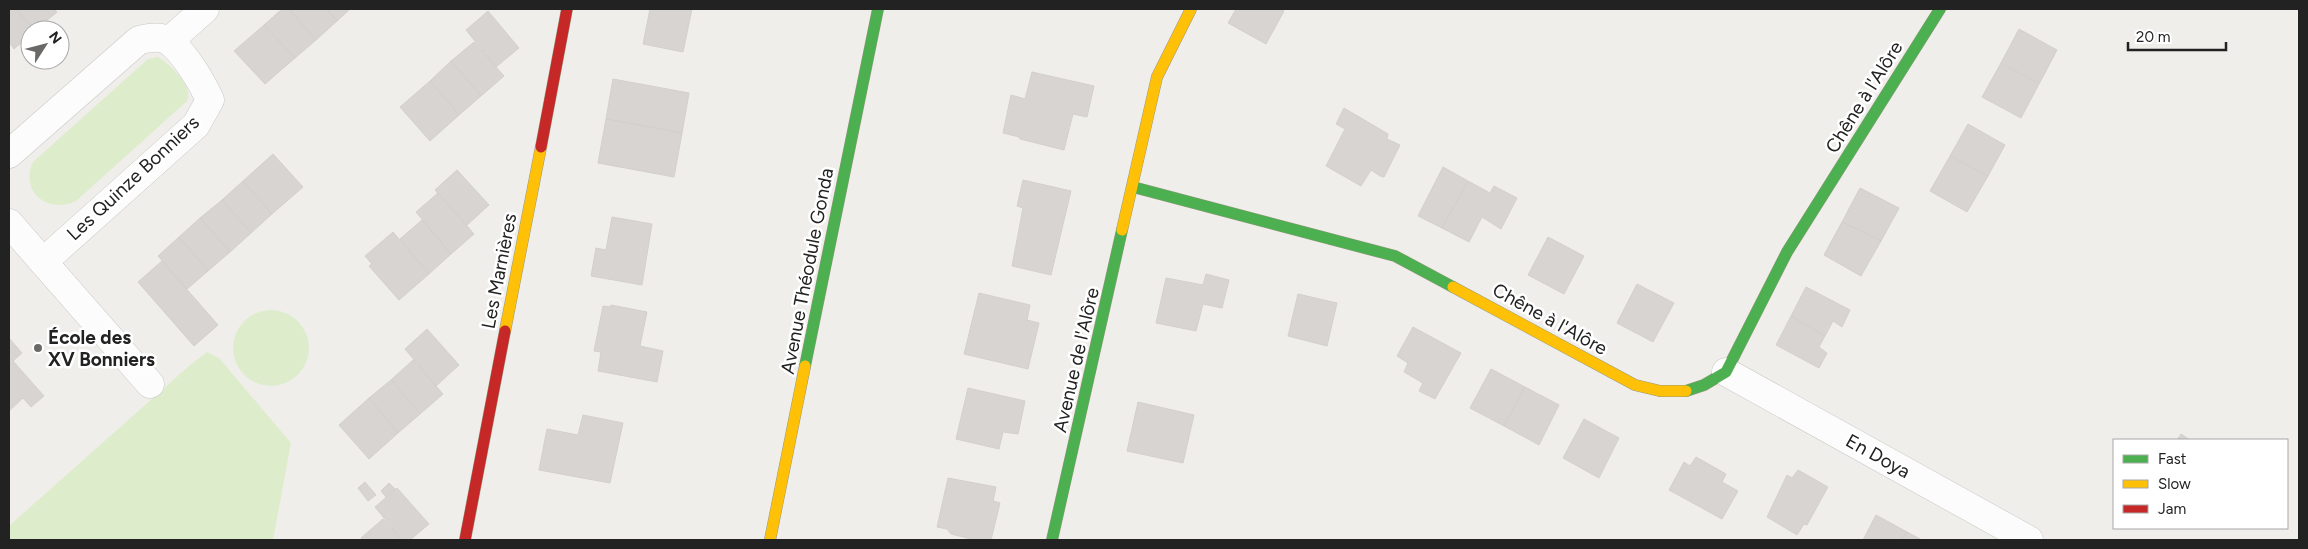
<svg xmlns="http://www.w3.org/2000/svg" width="2308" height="549" viewBox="0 0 2308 549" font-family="Figtree,sans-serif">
<rect width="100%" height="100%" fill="#f0eeeb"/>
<g fill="#ddeccb">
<path d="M158 57C170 64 194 87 187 101L76 201C48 215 19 191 33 162L148 59Z"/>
<circle cx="271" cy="348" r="38"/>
<polygon points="207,352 219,358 291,443 273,540 9,540 9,526 189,366"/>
</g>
<g fill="#d7d4d2" stroke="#d3d0cc">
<polygon points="9,9 16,9 35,30 30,30 30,35 14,49 9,42"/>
<polygon points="16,9 54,9 57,12 35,30"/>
<polygon points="282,9 289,9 316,40 295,58 264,25"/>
<polygon points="289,9 327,9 337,21 316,40"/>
<polygon points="327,9 350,9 337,21"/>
<polygon points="650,9 692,9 683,52 643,44"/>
<polygon points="1236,9 1279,9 1284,11 1266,44 1228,23"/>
<polygon points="488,11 519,48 496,67 466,30"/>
<polygon points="264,25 295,58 265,84 234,51"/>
<polygon points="2019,29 2057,50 2039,84 2001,63"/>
<polygon points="474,42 504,76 481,96 451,61"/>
<polygon points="451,61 481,96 459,115 430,81"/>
<polygon points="2001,63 2039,84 2021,118 1982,97"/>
<polygon points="1032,72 1094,86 1087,117 1073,114 1064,150 1020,139 1019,137 1003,133 1011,95 1025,99"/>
<polygon points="613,79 689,93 682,133 606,119"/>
<polygon points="430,81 459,115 430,141 400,107"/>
<polygon points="1344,108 1388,134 1387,139 1400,145 1384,177 1380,176 1371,170 1361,186 1326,166 1345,129 1336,124"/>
<polygon points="606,119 682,133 674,177 598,163"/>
<polygon points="1968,124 2005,145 1988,176 1950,156"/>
<polygon points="273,154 303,187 272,214 243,181"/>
<polygon points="1950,156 1988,176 1967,212 1930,191"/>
<polygon points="1443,167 1468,181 1442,228 1418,216"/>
<polygon points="457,170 489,205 466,226 435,190"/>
<polygon points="1023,180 1071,191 1051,275 1012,266 1023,208 1017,206"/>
<polygon points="243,181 272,214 251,233 222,200"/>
<polygon points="1468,181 1490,193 1494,186 1517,198 1501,229 1482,217 1469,242 1442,228"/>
<polygon points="1860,188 1899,208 1881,241 1842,222"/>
<polygon points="438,193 474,234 451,254 416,212"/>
<polygon points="222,200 251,233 230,252 200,218"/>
<polygon points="612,217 652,224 642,285 591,276 596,248 606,250"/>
<polygon points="200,218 230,252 208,271 179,237"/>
<polygon points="422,220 451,254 429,274 400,239"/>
<polygon points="1842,222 1881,241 1861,276 1824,255"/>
<polygon points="393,232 429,274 399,300 369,266 372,264 365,256"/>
<polygon points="179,237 208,271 187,289 158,256"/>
<polygon points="1548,237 1584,256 1564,294 1528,275"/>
<polygon points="162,261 218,325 194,346 138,282"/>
<polygon points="1206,274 1229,280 1222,308 1203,304 1196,331 1156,323 1166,278 1203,285"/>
<polygon points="1637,284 1674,303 1653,342 1617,323"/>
<polygon points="1806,287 1850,310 1842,327 1833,321 1825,336 1791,316"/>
<polygon points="979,293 1030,305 1027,320 1039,323 1028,369 964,354"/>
<polygon points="1298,294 1337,303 1327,346 1288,336"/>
<polygon points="611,305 647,312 640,346 663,351 657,382 598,371 601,352 594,351 603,306 610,307"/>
<polygon points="1791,316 1825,336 1819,347 1827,353 1819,368 1776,345"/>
<polygon points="1413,327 1461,353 1435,399 1419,391 1423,383 1404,372 1408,363 1397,356"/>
<polygon points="427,329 459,365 436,386 405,349"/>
<polygon points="9,338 22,353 13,361 44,396 31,407 23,398 9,411"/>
<polygon points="413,360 443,394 420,414 391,380"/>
<polygon points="1491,369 1525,387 1504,426 1470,408"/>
<polygon points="391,380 420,414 398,433 369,398"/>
<polygon points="1525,387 1559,405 1539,445 1504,426"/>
<polygon points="968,388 1025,401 1018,434 1003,432 999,449 956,439"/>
<polygon points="369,398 398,433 369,459 339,425"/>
<polygon points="1138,402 1194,415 1183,463 1127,451"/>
<polygon points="583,415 623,423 610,483 539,470 547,429 578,435"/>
<polygon points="1584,419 1619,438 1599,478 1563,458"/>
<polygon points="2181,434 2190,440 2177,440"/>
<polygon points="1696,457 1726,474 1722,482 1738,491 1722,519 1669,490 1684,462 1690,466"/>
<polygon points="1798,470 1828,487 1807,525 1804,524 1797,535 1767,517 1787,475 1792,478"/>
<polygon points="948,478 996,487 993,501 1000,503 991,540 975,540 951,534 947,529 937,527"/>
<polygon points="365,482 376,495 368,501 358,488"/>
<polygon points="389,483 395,489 386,497 381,491"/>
<polygon points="397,488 429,524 410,540 402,540 375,507"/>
<polygon points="1876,515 1907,532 1902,540 1863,540"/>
<polygon points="383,519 402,540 363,540 361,538"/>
<polygon points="1907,532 1922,540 1902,540"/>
</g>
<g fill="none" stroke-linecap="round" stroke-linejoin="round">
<g stroke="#c9c8c7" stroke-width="29">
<g id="street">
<polyline points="169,41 205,9"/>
<path d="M9 154 139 40C149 38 162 35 170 42 185 54 202 82 210 100L196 125 43 262"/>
<polyline points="9,223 150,384"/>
<polyline points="1726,372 2029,540"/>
</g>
</g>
<g stroke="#999a82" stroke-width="12">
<g id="fast">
<polyline points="1133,187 1395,256 1453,287"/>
<polyline points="805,366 878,9"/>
<polyline points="1686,391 1704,385 1726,372 1787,252 1940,9"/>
<polyline points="1052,540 1122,230"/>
</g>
</g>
<g stroke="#999a82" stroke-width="12">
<g id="slow">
<polyline points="1122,230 1157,77 1191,9"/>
<polyline points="1453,287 1635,385 1660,391 1686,391"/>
<polyline points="505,331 541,147"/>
<polyline points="770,540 805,366"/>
</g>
</g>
<g stroke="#999a82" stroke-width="12">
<g id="jam">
<polyline points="541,147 567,9"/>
<polyline points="465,540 505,331"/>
</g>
</g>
<use href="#street" stroke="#fdfcfc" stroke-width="28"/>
<use href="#fast" stroke="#4caf50" stroke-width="11"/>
<use href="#slow" stroke="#ffc107" stroke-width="11"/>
<use href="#jam" stroke="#c62828" stroke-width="11"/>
</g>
<circle fill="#6a6968" stroke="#fff" stroke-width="2" cx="38" cy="348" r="5"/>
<g text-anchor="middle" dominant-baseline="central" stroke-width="5" stroke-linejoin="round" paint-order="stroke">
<g font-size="19" fill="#222" stroke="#fff">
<text transform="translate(1864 97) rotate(-58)">Chêne à l'Alôre</text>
<text transform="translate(133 178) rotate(-43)">Les Quinze Bonniers</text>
<text transform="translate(499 271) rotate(-79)">Les Marnières</text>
<text transform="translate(807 271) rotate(-79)">Avenue Théodule Gonda</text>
<text transform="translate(1550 319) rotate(29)">Chêne à l'Alôre</text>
<text transform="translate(1076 360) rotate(-77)">Avenue de l'Alôre</text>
<text transform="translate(1878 456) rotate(29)">En Doya</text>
</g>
<g font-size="19" font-weight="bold" fill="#222" stroke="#fff" text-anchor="start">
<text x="48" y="337">École des<tspan x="48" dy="22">XV Bonniers</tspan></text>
</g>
</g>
<rect width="2308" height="549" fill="none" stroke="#222222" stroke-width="20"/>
<rect x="2113" y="439" width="175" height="90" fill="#ffffff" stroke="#a7a7a7"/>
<rect x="2123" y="455" width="25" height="8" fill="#4caf50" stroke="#a7a7a7"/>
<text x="2158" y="464" font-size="15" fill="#222222">Fast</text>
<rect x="2123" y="480" width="25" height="8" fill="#ffc107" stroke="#a7a7a7"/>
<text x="2158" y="489" font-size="15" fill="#222222">Slow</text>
<rect x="2123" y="505" width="25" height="8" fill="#c62828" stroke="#a7a7a7"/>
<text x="2158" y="514" font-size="15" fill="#222222">Jam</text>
<g transform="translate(45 45) rotate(54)"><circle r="24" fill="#ffffff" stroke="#a7a7a7"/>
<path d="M0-4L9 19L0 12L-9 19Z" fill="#6a6968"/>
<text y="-8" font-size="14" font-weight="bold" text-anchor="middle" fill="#222222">N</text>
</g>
<path d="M2128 42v8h98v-8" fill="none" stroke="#222222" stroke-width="2.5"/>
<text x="2136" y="42" font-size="15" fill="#222222" stroke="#ffffff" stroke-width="4" paint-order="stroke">20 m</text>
</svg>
